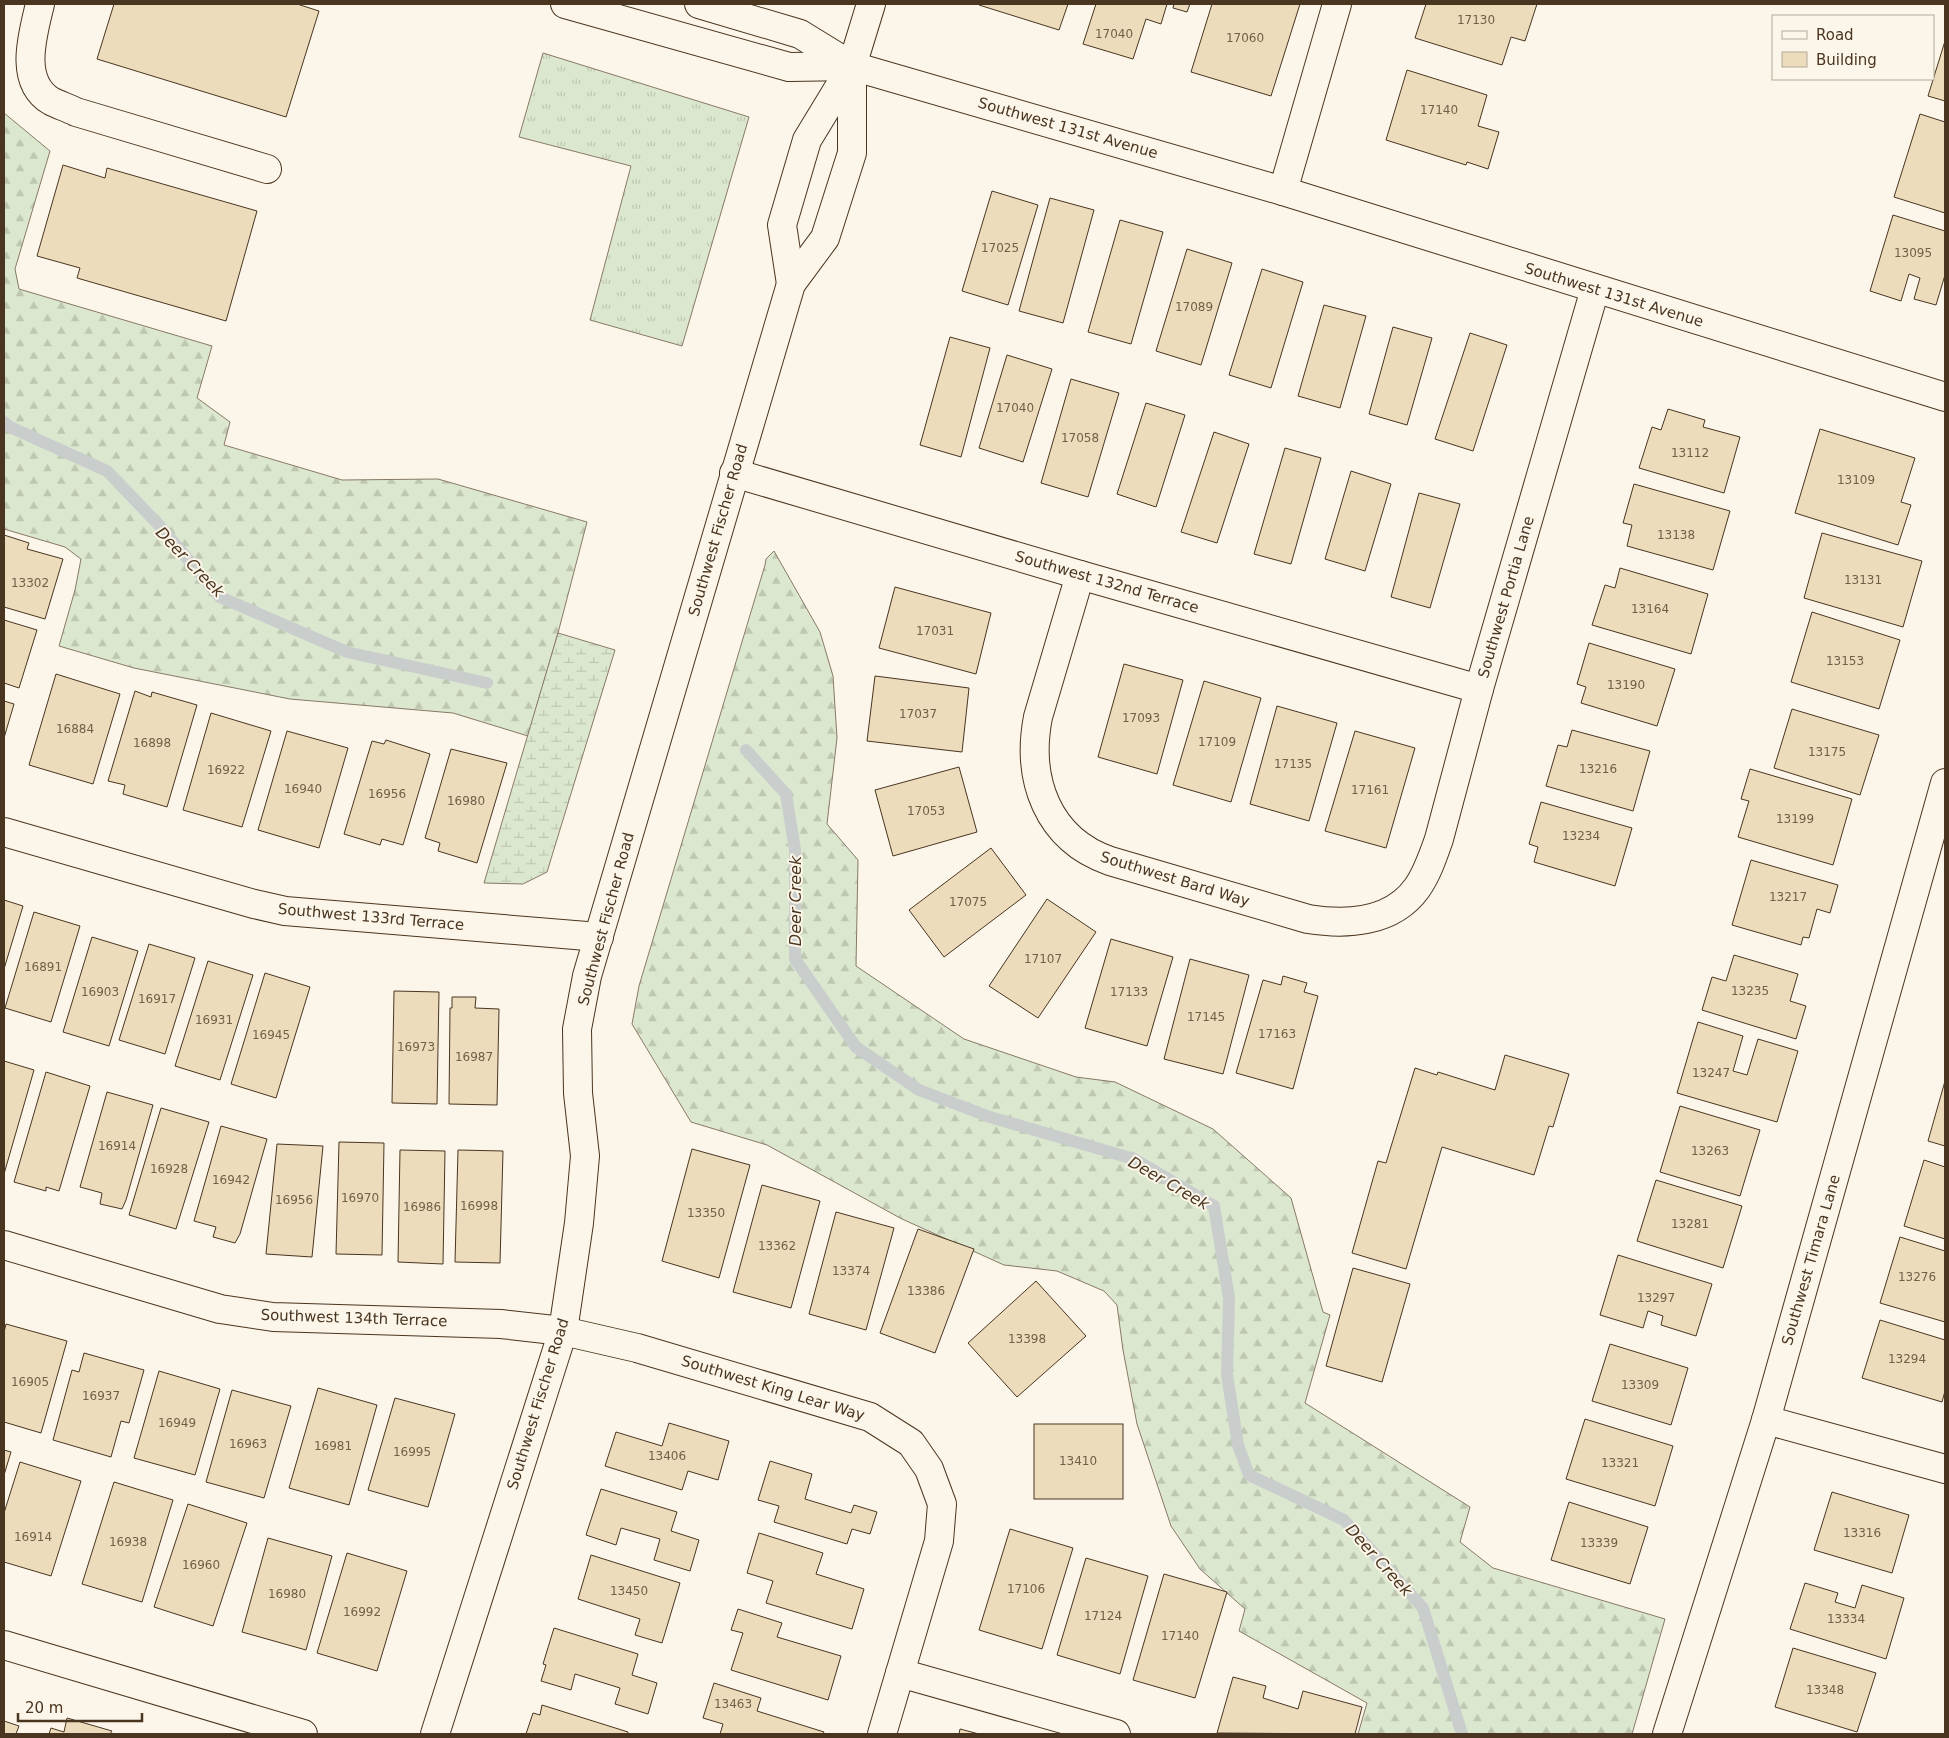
<svg xmlns="http://www.w3.org/2000/svg" width="1949" height="1738" viewBox="0 0 1949 1738" font-family="'DejaVu Sans',sans-serif">
<defs>
<pattern id="grass-tufts" width="24" height="20" patternUnits="userSpaceOnUse" patternTransform="scale(1.25)"><rect width="24" height="20" fill="#dce7d0"/><path d="M3 7l-1-3M5 7V3M7 7l1-3M15 17l-1-3M17 17v-4M19 17l1-3" fill="none" stroke="#bec7b2"/></pattern>
<pattern id="forest-firs" width="22" height="20" patternUnits="userSpaceOnUse" patternTransform="scale(1.25)"><rect width="22" height="20" fill="#dce7d0"/><path d="M5 1l3.5 6h-7zM16 11l3.5 6h-7z" fill="#bec7b2"/></pattern>
<pattern id="wetland-marsh" width="20" height="14" patternUnits="userSpaceOnUse" patternTransform="scale(1.25)"><rect width="20" height="14" fill="#dce7d0"/><path d="M1 5h8M5 5V1M11 12h8M15 12V8" fill="none" stroke="#bec7b2"/></pattern>
</defs>
<rect width="100%" height="100%" fill="#fbf6e9"/>
<polygon fill="url(#grass-tufts)" stroke="#887966" points="543,53 749,117 682,346 590,320 631,166 519,137"/>
<g fill="url(#forest-firs)" stroke="#887966">
<polygon points="4,113 50,151 15,269 19,289 212,346 197,398 230,422 224,445 342,480 438,479 587,522 558,633 528,736 453,713 290,699 134,668 59,646 75,590 81,559 65,547 4,529"/>
<polygon points="774,551 820,632 833,676 837,738 827,824 858,860 856,966 964,1039 1076,1077 1115,1082 1213,1129 1291,1198 1323,1312 1330,1315 1305,1403 1470,1507 1460,1542 1493,1568 1665,1619 1632,1734 1358,1734 1367,1703 1239,1631 1245,1609 1200,1569 1171,1526 1137,1424 1123,1350 1117,1305 1104,1291 1057,1271 1004,1265 902,1219 767,1145 691,1122 632,1024 639,986 765,565 766,559"/>
</g>
<polygon fill="url(#wetland-marsh)" stroke="#887966" points="558,633 615,650 547,872 523,884 484,883"/>
<g fill="none" stroke-linecap="round" stroke-linejoin="round">
<g stroke="#c9cecd" stroke-width="12">
<polyline points="4,422 10,427 107,471 158,524 220,597 347,652 487,683"/>
<polyline points="746,750 786,794 795,850 795,959 856,1047 919,1090 990,1117 1134,1159 1214,1206 1229,1298 1227,1375 1238,1445 1249,1475 1344,1520 1423,1608 1462,1734"/>
</g>
</g>
<g fill="#ecdcbc" stroke="#4a3520">
<polygon points="114,4 297,4 319,11 286,117 97,59"/>
<polygon points="979,4 1068,4 1059,30 979,5"/>
<polygon points="1096,4 1167,4 1161,24 1146,19 1133,59 1083,44"/>
<polygon points="1174,4 1190,4 1187,12 1173,8"/>
<polygon points="1212,4 1300,4 1271,96 1191,72"/>
<polygon points="1426,4 1537,4 1525,41 1511,37 1502,65 1415,38"/>
<polygon points="1945,41 1945,101 1928,96"/>
<polygon points="1407,70 1487,95 1478,126 1499,132 1488,169 1467,162 1466,165 1386,140"/>
<polygon points="1920,114 1945,122 1945,213 1894,197"/>
<polygon points="63,165 105,178 107,168 257,211 226,321 77,278 80,268 37,256"/>
<polygon points="992,191 1038,205 1008,305 962,291"/>
<polygon points="1050,198 1094,210 1063,323 1019,311"/>
<polygon points="1893,215 1945,231 1945,275 1936,305 1914,299 1920,278 1909,274 1901,301 1870,291"/>
<polygon points="1120,220 1163,232 1131,344 1088,332"/>
<polygon points="1187,249 1232,263 1201,365 1156,351"/>
<polygon points="1262,269 1303,282 1271,388 1229,375"/>
<polygon points="1324,305 1366,316 1340,408 1298,396"/>
<polygon points="1393,327 1432,338 1407,425 1369,414"/>
<polygon points="1470,333 1507,345 1473,451 1435,439"/>
<polygon points="950,337 990,348 961,457 920,445"/>
<polygon points="1007,355 1052,369 1023,462 979,448"/>
<polygon points="1071,379 1119,393 1088,497 1041,483"/>
<polygon points="1146,403 1185,415 1156,507 1117,494"/>
<polygon points="1668,409 1705,420 1703,427 1740,437 1724,493 1639,468 1652,427 1661,430"/>
<polygon points="1820,429 1915,458 1901,502 1911,505 1898,545 1795,513"/>
<polygon points="1214,432 1249,444 1217,543 1181,532"/>
<polygon points="1285,448 1321,458 1291,564 1254,554"/>
<polygon points="1351,471 1391,484 1365,571 1325,559"/>
<polygon points="1634,484 1730,511 1713,570 1627,546 1632,525 1623,523"/>
<polygon points="1419,493 1460,504 1430,608 1391,597"/>
<polygon points="1822,533 1922,561 1903,627 1804,598"/>
<polygon points="4,535 29,543 27,549 63,559 45,619 4,607"/>
<polygon points="1620,568 1708,594 1691,654 1592,625 1605,585 1615,588"/>
<polygon points="895,587 991,613 976,674 879,648"/>
<polygon points="1812,612 1900,640 1879,709 1791,682"/>
<polygon points="4,620 37,630 19,688 4,683"/>
<polygon points="1589,643 1675,669 1657,726 1581,703 1586,687 1577,684"/>
<polygon points="1124,664 1183,680 1157,774 1098,757"/>
<polygon points="56,674 120,694 93,784 29,765"/>
<polygon points="875,676 969,688 962,752 867,741"/>
<polygon points="1204,681 1261,698 1231,802 1173,785"/>
<polygon points="135,691 151,697 152,692 197,705 167,807 123,794 125,785 108,781"/>
<polygon points="4,701 14,704 4,738"/>
<polygon points="1277,706 1337,723 1309,821 1250,804"/>
<polygon points="1792,709 1879,735 1860,795 1774,768"/>
<polygon points="211,713 271,731 242,827 183,810"/>
<polygon points="1572,730 1650,751 1633,811 1546,786 1558,745 1567,747"/>
<polygon points="287,731 348,748 319,848 258,830"/>
<polygon points="1355,731 1415,748 1386,848 1325,831"/>
<polygon points="386,740 430,754 403,845 382,839 380,845 344,834 372,741 384,744"/>
<polygon points="451,749 507,763 477,863 438,851 440,843 425,838"/>
<polygon points="959,767 977,832 893,856 875,790"/>
<polygon points="1750,769 1852,799 1833,865 1738,837 1749,801 1741,799"/>
<polygon points="1541,802 1632,828 1615,886 1534,862 1538,847 1529,844"/>
<polygon points="991,848 1026,895 944,957 909,910"/>
<polygon points="1751,860 1838,885 1830,913 1817,909 1809,938 1803,937 1801,945 1732,925"/>
<polygon points="1047,899 1096,932 1038,1018 989,986"/>
<polygon points="4,900 23,906 4,969"/>
<polygon points="34,912 80,926 51,1022 5,1008"/>
<polygon points="92,937 138,951 109,1046 63,1032"/>
<polygon points="1111,939 1173,957 1147,1046 1085,1028"/>
<polygon points="149,944 195,958 165,1054 119,1040"/>
<polygon points="1734,955 1798,974 1790,1001 1806,1006 1796,1039 1702,1010 1712,977 1726,981"/>
<polygon points="1190,959 1249,975 1223,1074 1164,1059"/>
<polygon points="208,961 253,975 220,1080 175,1066"/>
<polygon points="265,973 310,987 276,1098 231,1084"/>
<polygon points="1283,976 1307,983 1304,992 1318,996 1293,1089 1236,1073 1263,980 1281,985"/>
<polygon points="394,991 439,992 437,1104 392,1103"/>
<polygon points="452,997 476,997 475,1008 499,1009 497,1105 449,1104 450,1008 452,1008"/>
<polygon points="1698,1022 1743,1036 1733,1071 1747,1075 1758,1039 1798,1051 1777,1122 1677,1093"/>
<polygon points="1505,1055 1569,1074 1553,1127 1549,1126 1534,1175 1442,1147 1406,1269 1352,1253 1378,1161 1386,1163 1415,1068 1437,1075 1438,1072 1495,1090"/>
<polygon points="4,1061 34,1070 4,1174"/>
<polygon points="46,1072 90,1086 59,1191 46,1187 46,1191 14,1182"/>
<polygon points="1945,1081 1945,1146 1928,1141"/>
<polygon points="107,1092 153,1105 126,1200 122,1209 100,1204 102,1193 80,1187"/>
<polygon points="1680,1106 1760,1130 1740,1196 1660,1172"/>
<polygon points="161,1108 209,1122 176,1229 129,1215"/>
<polygon points="221,1126 267,1139 240,1234 235,1243 213,1237 216,1227 194,1221"/>
<polygon points="339,1142 384,1143 382,1255 336,1254"/>
<polygon points="277,1144 323,1146 312,1257 266,1254"/>
<polygon points="692,1149 750,1165 719,1278 662,1261"/>
<polygon points="400,1150 445,1151 443,1264 398,1262"/>
<polygon points="458,1150 503,1151 500,1263 455,1262"/>
<polygon points="1924,1160 1945,1167 1945,1239 1904,1226"/>
<polygon points="1656,1180 1742,1206 1723,1268 1637,1241"/>
<polygon points="762,1185 820,1201 791,1308 733,1292"/>
<polygon points="836,1212 894,1228 866,1330 809,1314"/>
<polygon points="918,1229 974,1249 935,1353 880,1333"/>
<polygon points="1900,1237 1945,1251 1945,1322 1880,1303"/>
<polygon points="1618,1255 1712,1284 1696,1336 1661,1325 1663,1316 1648,1311 1643,1328 1600,1315"/>
<polygon points="1353,1268 1410,1284 1382,1382 1326,1366"/>
<polygon points="1036,1281 1086,1336 1017,1397 968,1343"/>
<polygon points="1880,1320 1945,1340 1945,1391 1942,1402 1862,1378"/>
<polygon points="6,1324 67,1341 41,1433 4,1422 4,1332"/>
<polygon points="1610,1344 1688,1368 1671,1425 1592,1401"/>
<polygon points="84,1353 144,1370 129,1423 121,1421 111,1457 53,1440 72,1370 79,1372"/>
<polygon points="159,1371 220,1389 195,1475 134,1458"/>
<polygon points="318,1388 377,1405 349,1505 289,1488"/>
<polygon points="232,1390 291,1406 264,1498 206,1482"/>
<polygon points="395,1398 455,1414 428,1507 368,1490"/>
<polygon points="1585,1419 1673,1446 1655,1506 1566,1479"/>
<polygon points="669,1423 729,1441 718,1480 688,1471 682,1490 605,1466 616,1432 662,1446"/>
<rect x="1034" y="1424" width="89" height="75"/>
<polygon points="4,1450 11,1452 4,1475"/>
<polygon points="770,1461 812,1474 805,1499 851,1513 854,1505 877,1512 870,1534 852,1529 847,1544 774,1522 779,1506 758,1500"/>
<polygon points="20,1462 81,1481 51,1576 4,1562 4,1513"/>
<polygon points="114,1482 173,1500 142,1602 82,1584"/>
<polygon points="601,1489 677,1512 671,1531 699,1540 690,1571 654,1560 660,1539 621,1528 616,1545 586,1535"/>
<polygon points="1832,1492 1909,1515 1892,1573 1814,1550"/>
<polygon points="1569,1502 1648,1527 1630,1584 1551,1560"/>
<polygon points="188,1504 247,1523 213,1626 154,1607"/>
<polygon points="1010,1529 1073,1548 1042,1649 979,1630"/>
<polygon points="759,1533 823,1553 816,1574 864,1589 852,1629 766,1603 773,1581 747,1573"/>
<polygon points="268,1538 332,1556 306,1650 242,1632"/>
<polygon points="347,1553 407,1571 377,1671 317,1653"/>
<polygon points="591,1555 680,1583 662,1643 635,1635 640,1619 578,1599"/>
<polygon points="1086,1558 1148,1576 1120,1674 1057,1655"/>
<polygon points="1164,1574 1227,1592 1195,1698 1133,1680"/>
<polygon points="1805,1583 1838,1593 1835,1602 1855,1608 1862,1585 1904,1598 1886,1659 1790,1629"/>
<polygon points="738,1609 782,1623 777,1637 841,1656 828,1700 731,1670 743,1633 731,1630"/>
<polygon points="554,1628 638,1654 632,1675 657,1683 648,1714 615,1704 620,1688 575,1674 571,1690 541,1681 546,1665 543,1664"/>
<polygon points="1793,1648 1876,1673 1857,1732 1775,1707"/>
<polygon points="1233,1677 1266,1686 1263,1698 1298,1709 1303,1691 1362,1707 1355,1734 1217,1733"/>
<polygon points="714,1683 761,1698 757,1711 824,1732 823,1734 720,1734 723,1724 703,1718"/>
<polygon points="542,1705 628,1732 628,1734 526,1734 533,1713 540,1715"/>
<polygon points="67,1718 112,1731 110,1734 49,1734 51,1728 64,1732"/>
<polygon points="4,1721 19,1726 16,1734 4,1734"/>
<polygon points="960,1729 979,1734 959,1734"/>
</g>
<g fill="none" stroke-linecap="round" stroke-linejoin="round">
<g stroke="#4a3520" stroke-width="30">
<g id="street">
<path d="M40 4C33 34 18 81 51 101 59 105 68 108 76 112L267 169"/>
<polyline points="852,66 1283,191 1945,397"/>
<polyline points="1283,191 1337,4"/>
<polyline points="791,284 782,225 807,140 852,66"/>
<polyline points="734,473 1080,575 1479,689"/>
<path d="M1080 575 1038 717C1026 779 1047 839 1110 861L1308 919C1346 925 1392 923 1417 888 1427 874 1433 856 1439 839L1479 689 1595 289"/>
<polyline points="4,832 254,904 285,911 599,937"/>
<polyline points="4,1245 220,1309 273,1317 501,1324 563,1331 637,1348 870,1417 911,1443 929,1469 942,1504 939,1541 882,1734"/>
<polyline points="1766,1420 1945,1469"/>
<polyline points="4,1645 303,1734"/>
<polyline points="900,1673 1116,1734"/>
<polyline points="435,1734 563,1331 579,1223 585,1156 578,1093 577,1029 587,976 791,284 825,238 852,153 852,66"/>
<polyline points="1667,1734 1766,1420 1945,783"/>
</g>
</g>
<g stroke="#4a3520" stroke-width="30">
<g id="secondary">
<polyline points="565,4 789,67 852,66"/>
<polyline points="699,4 800,34 852,66"/>
<polyline points="852,66 871,4"/>
</g>
</g>
<use href="#street" stroke="#fbf6e9" stroke-width="28"/>
<use href="#secondary" stroke="#fbf6e9" stroke-width="28"/>
</g>
<g text-anchor="middle" dominant-baseline="central" stroke-width="4" stroke-linejoin="round" paint-order="stroke">
<g font-size="12" fill="#725f47">
<text x="1476" y="20">17130</text>
<text x="1114" y="34">17040</text>
<text x="1245" y="38">17060</text>
<text x="1439" y="110">17140</text>
<text x="1000" y="248">17025</text>
<text x="1913" y="253">13095</text>
<text x="1194" y="307">17089</text>
<text x="1015" y="408">17040</text>
<text x="1080" y="438">17058</text>
<text x="1690" y="453">13112</text>
<text x="1856" y="480">13109</text>
<text x="1676" y="535">13138</text>
<text x="1863" y="580">13131</text>
<text x="30" y="583">13302</text>
<text x="1650" y="609">13164</text>
<text x="935" y="631">17031</text>
<text x="1845" y="661">13153</text>
<text x="1626" y="685">13190</text>
<text x="918" y="714">17037</text>
<text x="1141" y="718">17093</text>
<text x="75" y="729">16884</text>
<text x="1217" y="742">17109</text>
<text x="152" y="743">16898</text>
<text x="1827" y="752">13175</text>
<text x="1293" y="764">17135</text>
<text x="1598" y="769">13216</text>
<text x="226" y="770">16922</text>
<text x="303" y="789">16940</text>
<text x="1370" y="790">17161</text>
<text x="387" y="794">16956</text>
<text x="466" y="801">16980</text>
<text x="926" y="811">17053</text>
<text x="1795" y="819">13199</text>
<text x="1581" y="836">13234</text>
<text x="1788" y="897">13217</text>
<text x="968" y="902">17075</text>
<text x="1043" y="959">17107</text>
<text x="43" y="967">16891</text>
<text x="1750" y="991">13235</text>
<text x="100" y="992">16903</text>
<text x="1129" y="992">17133</text>
<text x="157" y="999">16917</text>
<text x="1206" y="1017">17145</text>
<text x="214" y="1020">16931</text>
<text x="1277" y="1034">17163</text>
<text x="271" y="1035">16945</text>
<text x="416" y="1047">16973</text>
<text x="474" y="1057">16987</text>
<text x="1711" y="1073">13247</text>
<text x="117" y="1146">16914</text>
<text x="1710" y="1151">13263</text>
<text x="169" y="1169">16928</text>
<text x="231" y="1180">16942</text>
<text x="360" y="1198">16970</text>
<text x="294" y="1200">16956</text>
<text x="479" y="1206">16998</text>
<text x="422" y="1207">16986</text>
<text x="706" y="1213">13350</text>
<text x="1690" y="1224">13281</text>
<text x="777" y="1246">13362</text>
<text x="851" y="1271">13374</text>
<text x="1917" y="1277">13276</text>
<text x="926" y="1291">13386</text>
<text x="1656" y="1298">13297</text>
<text x="1027" y="1339">13398</text>
<text x="1907" y="1359">13294</text>
<text x="30" y="1382">16905</text>
<text x="1640" y="1385">13309</text>
<text x="101" y="1396">16937</text>
<text x="177" y="1423">16949</text>
<text x="248" y="1444">16963</text>
<text x="333" y="1446">16981</text>
<text x="412" y="1452">16995</text>
<text x="667" y="1456">13406</text>
<text x="1078" y="1461">13410</text>
<text x="1620" y="1463">13321</text>
<text x="1862" y="1533">13316</text>
<text x="33" y="1537">16914</text>
<text x="128" y="1542">16938</text>
<text x="1599" y="1543">13339</text>
<text x="201" y="1565">16960</text>
<text x="1026" y="1589">17106</text>
<text x="629" y="1591">13450</text>
<text x="287" y="1594">16980</text>
<text x="362" y="1612">16992</text>
<text x="1103" y="1616">17124</text>
<text x="1846" y="1619">13334</text>
<text x="1180" y="1636">17140</text>
<text x="1825" y="1690">13348</text>
<text x="733" y="1704">13463</text>
</g>
<g font-size="15" fill="#4a3520" stroke="#fbf6e9">
<text transform="translate(1068 128) rotate(16)">Southwest 131st Avenue</text>
<text transform="translate(1614 295) rotate(17)">Southwest 131st Avenue</text>
<text transform="translate(718 530) rotate(-74)">Southwest Fischer Road</text>
<text transform="translate(1107 582) rotate(16)">Southwest 132nd Terrace</text>
<text transform="translate(1506 597) rotate(-74)">Southwest Portia Lane</text>
<text transform="translate(1175 879) rotate(17)">Southwest Bard Way</text>
<text transform="translate(371 917) rotate(5)">Southwest 133rd Terrace</text>
<text transform="translate(606 919) rotate(-75)">Southwest Fischer Road</text>
<text transform="translate(1811 1260) rotate(-74)">Southwest Timara Lane</text>
<text transform="translate(354 1318) rotate(2)">Southwest 134th Terrace</text>
<text transform="translate(773 1388) rotate(17)">Southwest King Lear Way</text>
<text transform="translate(538 1404) rotate(-73)">Southwest Fischer Road</text>
</g>
<g font-size="16" font-style="italic" fill="#4a3520" stroke="#fbf6e9">
<text transform="translate(190 562) rotate(46)">Deer Creek</text>
<text transform="translate(795 901) rotate(-90)">Deer Creek</text>
<text transform="translate(1169 1183) rotate(30)">Deer Creek</text>
<text transform="translate(1379 1560) rotate(48)">Deer Creek</text>
</g>
</g>
<rect width="1949" height="1738" fill="none" stroke="#4a3520" stroke-width="10"/>
<rect x="1772" y="15" width="162" height="65" fill="#fbf6e9" stroke="#b4a999"/>
<rect x="1782" y="31" width="25" height="8" fill="#fbf6e9" stroke="#b4a999"/>
<text x="1816" y="40" font-size="15" fill="#4a3520">Road</text>
<rect x="1782" y="52" width="25" height="15" fill="#ecdcbc" stroke="#b4a999"/>
<text x="1816" y="65" font-size="15" fill="#4a3520">Building</text>
<path d="M18 1713v8h124v-8" fill="none" stroke="#4a3520" stroke-width="2.5"/>
<text x="25" y="1713" font-size="15" fill="#4a3520" stroke="#fbf6e9" stroke-width="4" paint-order="stroke">20 m</text>
</svg>
